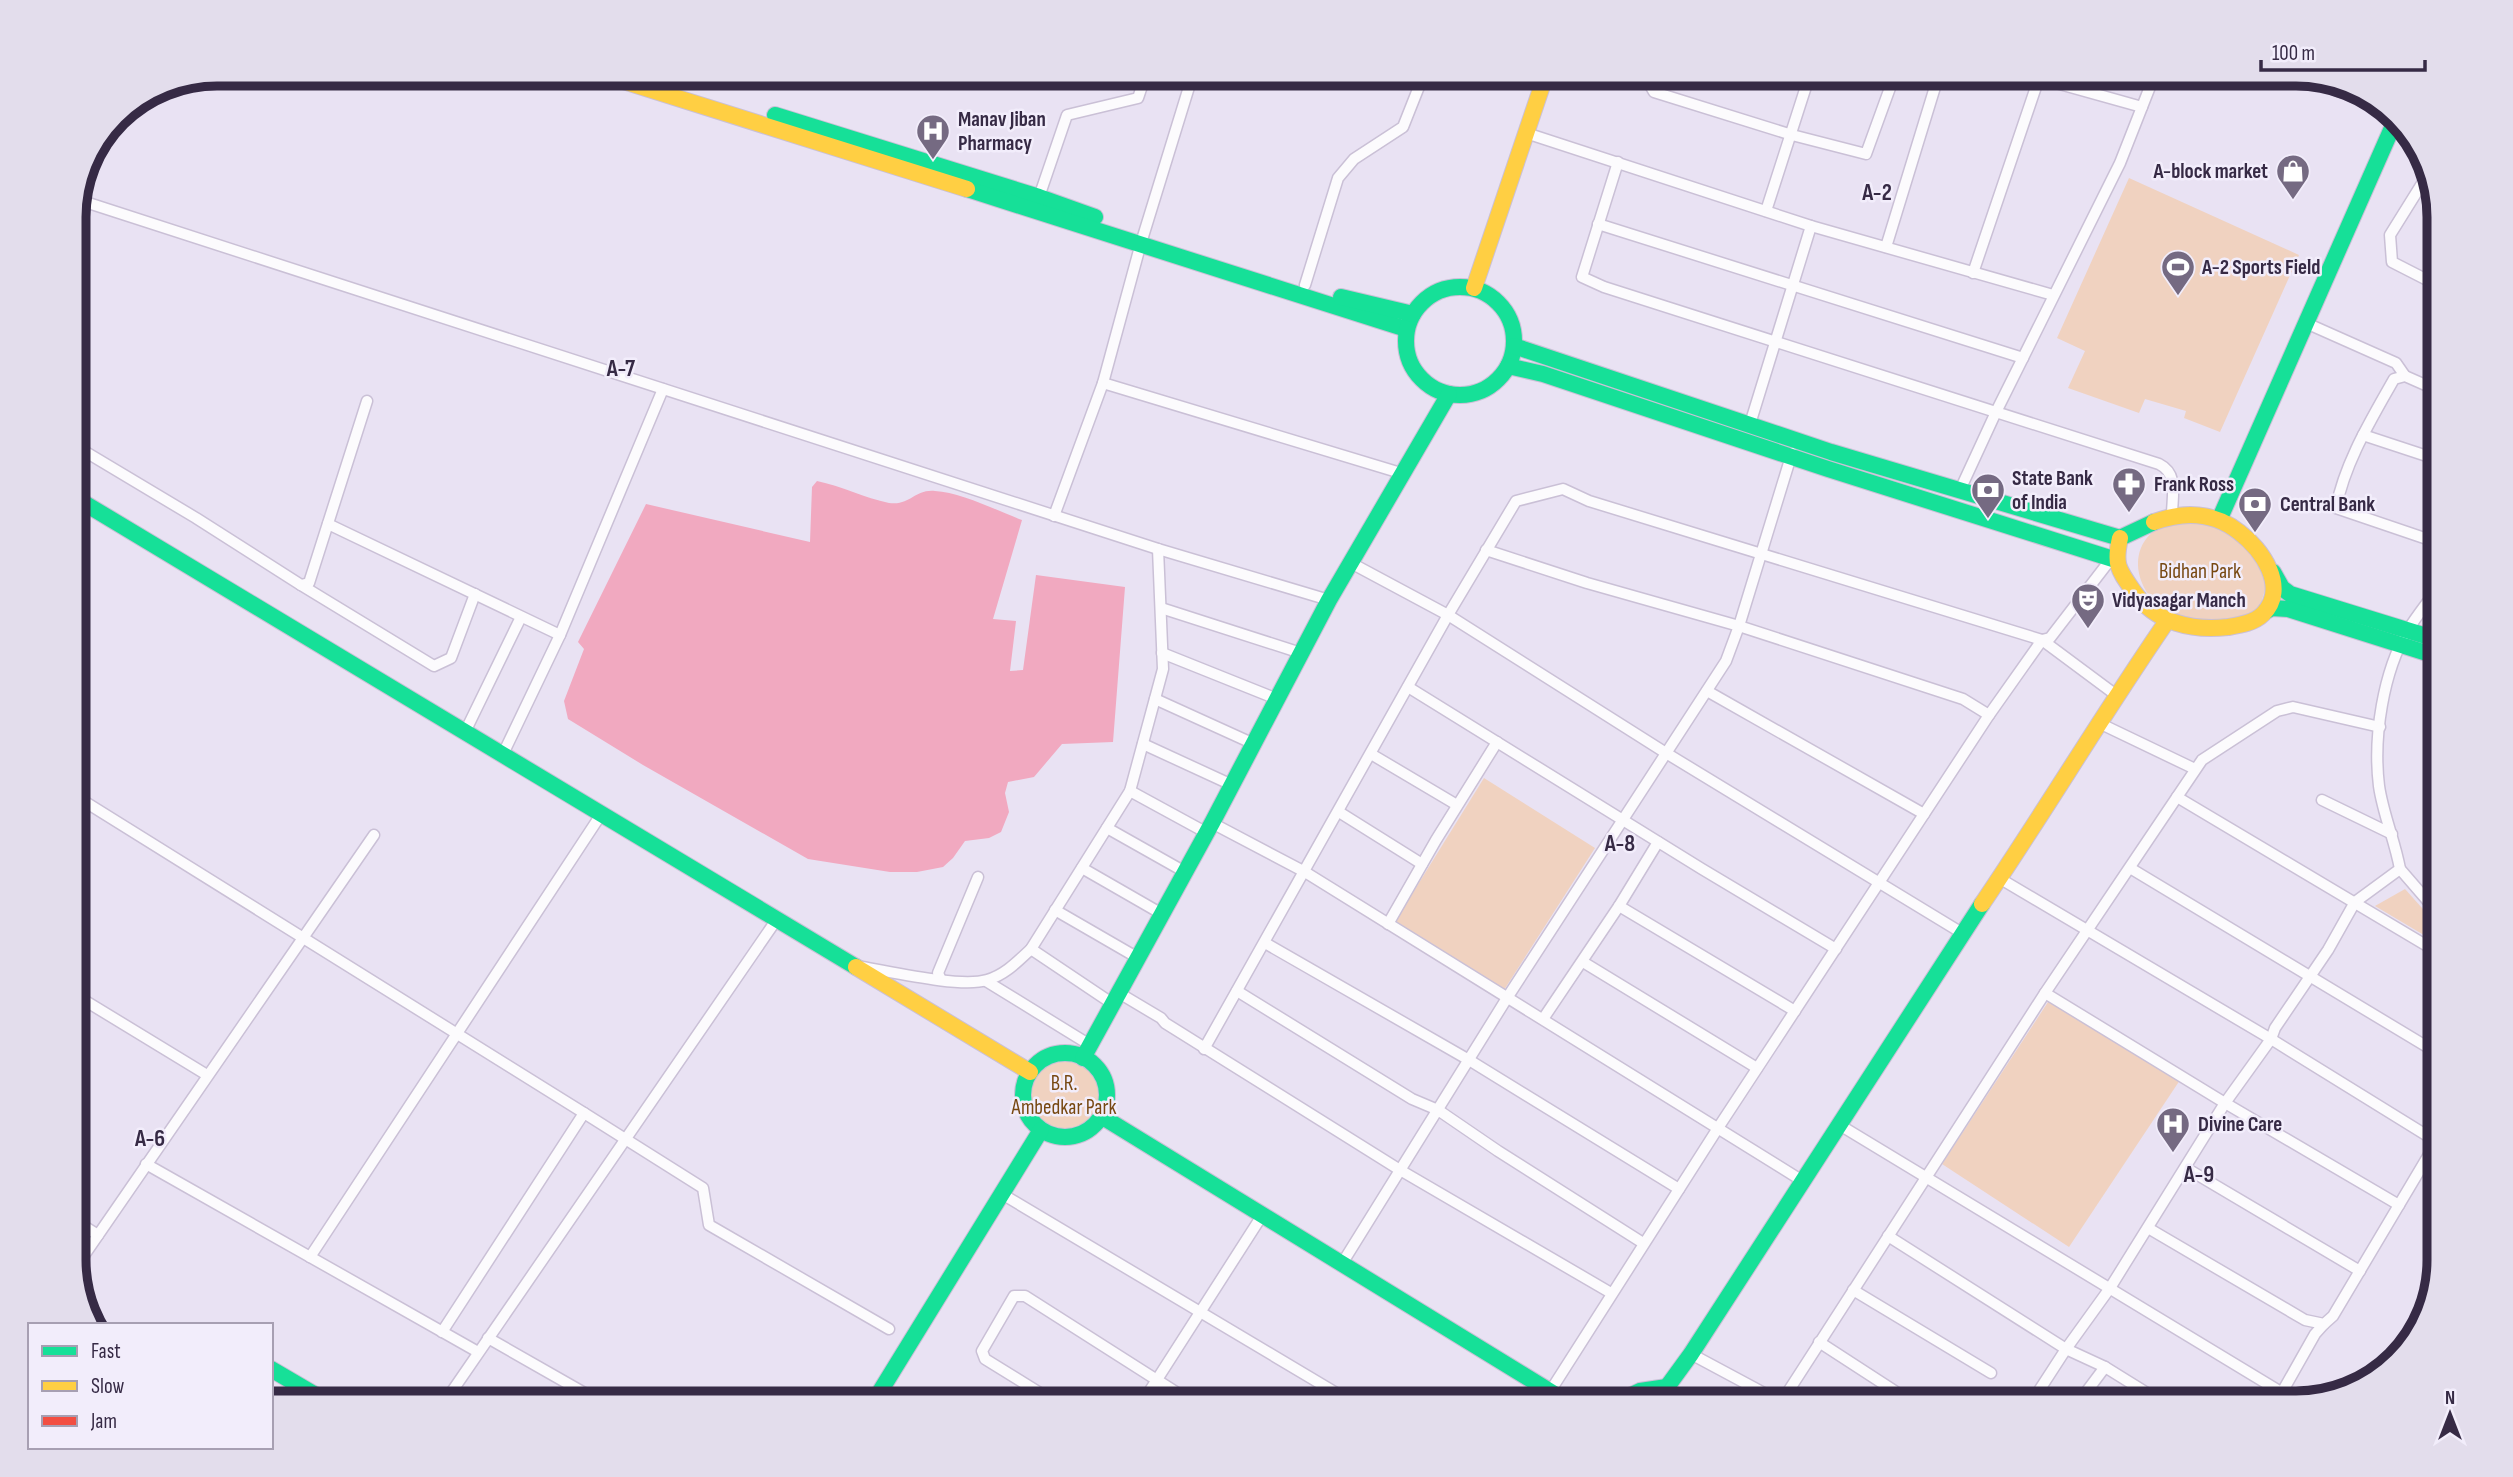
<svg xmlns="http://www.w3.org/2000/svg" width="2513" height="1477" viewBox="0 0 2513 1477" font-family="'Sofia Sans Condensed',sans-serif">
<rect width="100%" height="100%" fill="#e9e2f3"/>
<g fill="#f0d2c0">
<polygon points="2129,178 2299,255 2220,432 2184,418 2186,411 2145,399 2139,413 2068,388 2085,351 2057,338"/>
<path d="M2207 522 2233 531 2269 575 2259 611C2253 613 2246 618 2239 620 2218 626 2172 618 2156 603 2128 576 2132 531 2174 523 2185 521 2197 522 2207 522Z"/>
<polygon points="1484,778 1595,848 1504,990 1394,923"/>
<polygon points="2405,889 2439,927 2439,944 2375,906"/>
<polygon points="2050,999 2180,1080 2069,1247 1942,1164"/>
<circle cx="1064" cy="1095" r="37"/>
</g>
<path fill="#f1a9c0" d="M817 481C841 486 865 498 889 503 911 506 914 489 935 491 960 492 998 511 1022 520L993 619 1016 621 1010 671 1023 670 1036 575 1125 587 1113 742 1062 744 1034 777 1008 782 1005 793 1009 812 1001 832 989 838 965 841 953 858 943 867 917 872H890L808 859 643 765 568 719 564 701 584 649 578 642 646 504 810 542 812 487Z"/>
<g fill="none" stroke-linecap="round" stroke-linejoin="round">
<g stroke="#cac0d6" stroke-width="13">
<g id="street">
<polyline points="1649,74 1647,80 1654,92 1792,135 1866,154 1895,74"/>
<polyline points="2024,74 2142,107"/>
<polyline points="661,80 664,74"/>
<polyline points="1526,133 1811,226 2053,295"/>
<path d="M1618 162 1582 277 1604 287 2159 464C2179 474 2172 496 2172 515"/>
<polyline points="2428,174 2390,235 2392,262 2439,286"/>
<polyline points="1039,197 1067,115 1138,98 1146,74"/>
<polyline points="76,199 1158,549 1329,600"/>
<polyline points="1766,211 1810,74"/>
<polyline points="1598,224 2023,358"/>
<polyline points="1886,247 1939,74"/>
<polyline points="1973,273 2039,78"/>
<polyline points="1305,285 1338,178 1354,159 1403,127 1424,74"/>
<polyline points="2306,323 2396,363 2405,376"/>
<polyline points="1103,383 1141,243 1193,74"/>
<path d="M2439 391 2405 376 2394 379C2371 420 2345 462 2336 508L2439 543"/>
<polyline points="1750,424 1811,226"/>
<polyline points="2363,435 2439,460"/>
<polyline points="74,445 196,518 301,585 309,583 367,401"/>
<polyline points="1960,490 1996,412 2120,163 2155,74"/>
<polyline points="1054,516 1103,383 1404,474"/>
<polyline points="328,524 560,635"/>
<polyline points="1486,550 1587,583 1739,626 1963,699 1989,715"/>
<polyline points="1351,563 1448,615 1666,753 1962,933"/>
<polyline points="301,585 434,666 451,658 475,594"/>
<polyline points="1161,608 1301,653"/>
<polyline points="2042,640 2050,638 2107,564 2116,560"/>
<polyline points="2042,640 2116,695"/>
<polyline points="1162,653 1277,699"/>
<polyline points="1408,687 1702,869 1836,949"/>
<polyline points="1707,691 1924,814"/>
<polyline points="1155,699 1254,744"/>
<polyline points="2099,723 2195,769"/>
<polyline points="465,732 521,617"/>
<polyline points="1143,744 1232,785"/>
<polyline points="503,754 560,635 663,389"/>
<polyline points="1371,754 1457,805"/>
<polyline points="1130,791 1207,833"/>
<polyline points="74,795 584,1113"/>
<polyline points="2177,797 2202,760 2277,711 2293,707 2380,727"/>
<polyline points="2322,800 2392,834"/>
<polyline points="1339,812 1422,864"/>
<polyline points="1212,823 1305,872 1801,1180"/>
<polyline points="1107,828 1185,872"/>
<polyline points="1082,868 1162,914"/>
<polyline points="2130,868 2439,1054"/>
<polyline points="2400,869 2439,914"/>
<polyline points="1999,878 2271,1039 2439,1143"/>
<polyline points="1619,906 1795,1011"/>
<polyline points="1055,910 1138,958"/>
<polyline points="1388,924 1436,840 1497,742"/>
<polyline points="1265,943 1469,1060 1679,1189"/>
<polyline points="1031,949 1113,1004"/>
<polyline points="1583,962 1757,1068"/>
<path d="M862 967C892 972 961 988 987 980 1005 975 1018 961 1031 949L1130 791 1163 669 1158 549"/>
<polyline points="941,980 938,973 978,877"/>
<polyline points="986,981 1090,1045"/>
<polyline points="1237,991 1412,1099 1438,1110 1498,1151 1643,1243"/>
<polyline points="1119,993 1161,1018 1165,1023 1400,1170 1611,1293"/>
<polyline points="2045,993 2225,1103 2399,1205"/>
<polyline points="74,994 207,1075"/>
<polyline points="1543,1019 1619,906 1658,842"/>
<polyline points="1204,1049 1448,615 1516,501 1563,489 1589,501 2042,640 1989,715 1718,1128 1551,1390"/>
<polyline points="1838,1124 2299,1403"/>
<polyline points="146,1164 478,1352"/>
<polyline points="2186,1168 2360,1271"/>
<polyline points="1002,1194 1353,1403"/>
<polyline points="74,1220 98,1235"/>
<polyline points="2148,1228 2305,1320 2324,1324 2333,1316 2437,1141"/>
<polyline points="1888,1236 2066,1349 2105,1367 2163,1403"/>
<polyline points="310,1257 602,813"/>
<polyline points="1343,1262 1507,998 1726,661 1739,626 1792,453"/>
<polyline points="74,1270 374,835"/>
<polyline points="1853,1290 1991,1373"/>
<polyline points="442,1332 584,1113 703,1188 709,1225 889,1329"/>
<polyline points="488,1338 602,1403"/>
<polyline points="1819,1342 1913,1403"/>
<polyline points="1691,1354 1775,1399 1784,1398"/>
<polyline points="879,1394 896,1403"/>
<polyline points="444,1403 777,919"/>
<polyline points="1056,1403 985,1359 982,1351 1014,1296 1025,1296 1193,1403"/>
<polyline points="1142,1403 1263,1214"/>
<polyline points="1528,1403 1541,1384"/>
<polyline points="1793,1403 1784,1398 2045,993 2177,797 2439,953"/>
<path d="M2031 1403 2066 1349 2110 1288 2225 1103 2271 1039 2275 1028 2328 950 2355 902 2400 869C2395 841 2383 814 2379 786 2373 737 2383 672 2408 630 2417 615 2429 601 2439 586"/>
<polyline points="2078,1403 2105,1367"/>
<polyline points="2276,1403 2315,1334 2324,1324"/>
</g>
</g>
<g stroke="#cac0d6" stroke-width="18">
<g id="fast">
<polyline points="775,115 1039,197 1095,217"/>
<polyline points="967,189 1406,329"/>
<circle cx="1460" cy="341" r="54"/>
<polyline points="1341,297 1413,314"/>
<polyline points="1514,346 1831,452 2120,538 2154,522"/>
<polyline points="1508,366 1543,374 1828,469 2116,560"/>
<polyline points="74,497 856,967"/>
<polyline points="2220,518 2396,119"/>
<polyline points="2273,572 2282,588 2290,594 2439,640"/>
<polyline points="2266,611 2272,608 2288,609 2439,657"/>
<circle cx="1065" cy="1095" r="42"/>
<polyline points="1083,1058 1212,823 1329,600 1449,394"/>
<polyline points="1101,1116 1569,1403"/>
<polyline points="271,1369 329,1403"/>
<polyline points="1667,1387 1691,1354 1982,904"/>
<polyline points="1667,1387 1674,1403"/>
<polyline points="873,1403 1041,1130"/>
<polyline points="1615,1403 1640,1391 1667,1387"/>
</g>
</g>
<g stroke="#cac0d6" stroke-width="18">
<g id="slow">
<polyline points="601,74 967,189"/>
<polyline points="1474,288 1546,74"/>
<path d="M2120 538C2114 565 2118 569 2134 592 2156 623 2192 631 2228 627 2240 625 2254 623 2263 614 2289 588 2262 549 2239 532 2214 512 2184 511 2154 522"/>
<path d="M1982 904C2045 811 2103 714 2167 621"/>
<polyline points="856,967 1030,1072"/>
</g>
</g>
<g stroke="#cac0d6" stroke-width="18">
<polyline id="jam" points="2303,75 2380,104"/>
</g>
<use href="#street" stroke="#fcfbfd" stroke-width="10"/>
<use href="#fast" stroke="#16e098" stroke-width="16"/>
<use href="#slow" stroke="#ffcf43" stroke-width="16"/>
<use href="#jam" stroke="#f24e42" stroke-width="16"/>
</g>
<defs>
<g id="hospital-pin" transform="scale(1.75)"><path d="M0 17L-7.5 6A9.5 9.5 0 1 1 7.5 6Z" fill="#756a82" stroke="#f2edfb"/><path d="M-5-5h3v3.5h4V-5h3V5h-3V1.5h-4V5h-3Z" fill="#fff"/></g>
<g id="shop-pin" transform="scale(1.75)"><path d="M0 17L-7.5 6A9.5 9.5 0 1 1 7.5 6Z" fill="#756a82" stroke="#f2edfb"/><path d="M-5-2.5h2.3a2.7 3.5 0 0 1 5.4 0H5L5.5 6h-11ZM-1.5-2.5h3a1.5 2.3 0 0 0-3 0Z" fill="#fff"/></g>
<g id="stadium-pin" transform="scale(1.75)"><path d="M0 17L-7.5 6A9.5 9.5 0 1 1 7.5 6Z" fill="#756a82" stroke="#f2edfb"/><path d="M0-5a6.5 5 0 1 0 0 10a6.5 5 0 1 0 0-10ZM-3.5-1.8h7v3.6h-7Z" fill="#fff"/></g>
<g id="pharmacy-pin" transform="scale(1.75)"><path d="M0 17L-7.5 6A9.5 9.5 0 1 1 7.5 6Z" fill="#756a82" stroke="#f2edfb"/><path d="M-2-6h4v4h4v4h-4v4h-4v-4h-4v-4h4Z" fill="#fff"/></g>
<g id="bank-pin" transform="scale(1.75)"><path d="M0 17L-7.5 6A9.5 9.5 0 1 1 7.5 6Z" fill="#756a82" stroke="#f2edfb"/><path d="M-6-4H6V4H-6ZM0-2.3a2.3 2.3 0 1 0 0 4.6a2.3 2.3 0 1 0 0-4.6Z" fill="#fff"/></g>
<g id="theatre-pin" transform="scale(1.75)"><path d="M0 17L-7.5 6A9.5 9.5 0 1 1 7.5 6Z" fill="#756a82" stroke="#f2edfb"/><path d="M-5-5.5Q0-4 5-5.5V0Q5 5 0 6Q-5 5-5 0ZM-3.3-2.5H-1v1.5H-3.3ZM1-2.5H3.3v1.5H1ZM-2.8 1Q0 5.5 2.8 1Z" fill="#fff"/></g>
</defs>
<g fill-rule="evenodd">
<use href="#hospital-pin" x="933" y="131"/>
<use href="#shop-pin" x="2293" y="171"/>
<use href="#stadium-pin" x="2178" y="267"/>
<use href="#pharmacy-pin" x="2129" y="484"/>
<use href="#bank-pin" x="1988" y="490"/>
<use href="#bank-pin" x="2255" y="504"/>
<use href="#theatre-pin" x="2088" y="600"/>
<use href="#hospital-pin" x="2173" y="1124"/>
</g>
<g text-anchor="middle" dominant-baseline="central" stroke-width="5" stroke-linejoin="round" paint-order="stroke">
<g font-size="21" font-weight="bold" fill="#362a45" stroke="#f2edfb" text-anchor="start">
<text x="958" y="119">Manav Jiban<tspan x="958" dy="24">Pharmacy</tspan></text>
<text x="2268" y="171" text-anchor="end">A-block market</text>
<text x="2202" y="267">A-2 Sports Field</text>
<text x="2012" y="478">State Bank<tspan x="2012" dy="24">of India</tspan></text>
<text x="2154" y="484">Frank Ross</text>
<text x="2280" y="504">Central Bank</text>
<text x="2112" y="600">Vidyasagar Manch</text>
<text x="2198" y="1124">Divine Care</text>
</g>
<g font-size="21" fill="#774812" stroke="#f2edfb">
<text x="2200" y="571">Bidhan Park</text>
<text x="1064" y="1083">B.R.<tspan x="1064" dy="24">Ambedkar Park</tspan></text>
</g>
<g font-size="23" font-weight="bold" fill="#362a45" stroke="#f2edfb">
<text x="1877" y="193">A-2</text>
<text x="621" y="369">A-7</text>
<text x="1620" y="844">A-8</text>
<text x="150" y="1139">A-6</text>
<text x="2199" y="1175">A-9</text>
</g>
</g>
<path d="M0 0H2513V1477H0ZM217 86H2296A131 131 0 0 1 2427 217V1260A131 131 0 0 1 2296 1391H217A131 131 0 0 1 86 1260V217A131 131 0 0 1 217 86Z" fill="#e3ddec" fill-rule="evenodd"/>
<path fill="none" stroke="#362a45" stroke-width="9" d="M217 86H2296A131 131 0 0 1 2427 217V1260A131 131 0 0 1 2296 1391H217A131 131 0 0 1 86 1260V217A131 131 0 0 1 217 86Z"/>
<rect x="28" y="1323" width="245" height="126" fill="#f2edfb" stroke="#a79fb2" stroke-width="2"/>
<rect x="42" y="1346" width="35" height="10" fill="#16e098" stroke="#a79fb2" stroke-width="2"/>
<text x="91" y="1358" font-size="21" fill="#362a45">Fast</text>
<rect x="42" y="1381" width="35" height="10" fill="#ffcf43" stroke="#a79fb2" stroke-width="2"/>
<text x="91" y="1393" font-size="21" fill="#362a45">Slow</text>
<rect x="42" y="1416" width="35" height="10" fill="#f24e42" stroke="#a79fb2" stroke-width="2"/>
<text x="91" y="1428" font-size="21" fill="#362a45">Jam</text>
<g transform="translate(2450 1414)" stroke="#f2edfb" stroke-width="5" paint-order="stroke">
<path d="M0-5L12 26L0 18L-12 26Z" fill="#362a45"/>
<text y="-10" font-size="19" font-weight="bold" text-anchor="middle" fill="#362a45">N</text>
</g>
<path d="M2261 60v10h164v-10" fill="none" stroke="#362a45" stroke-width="3.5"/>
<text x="2272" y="60" font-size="21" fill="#362a45" stroke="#f2edfb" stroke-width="5" paint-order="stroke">100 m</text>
</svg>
